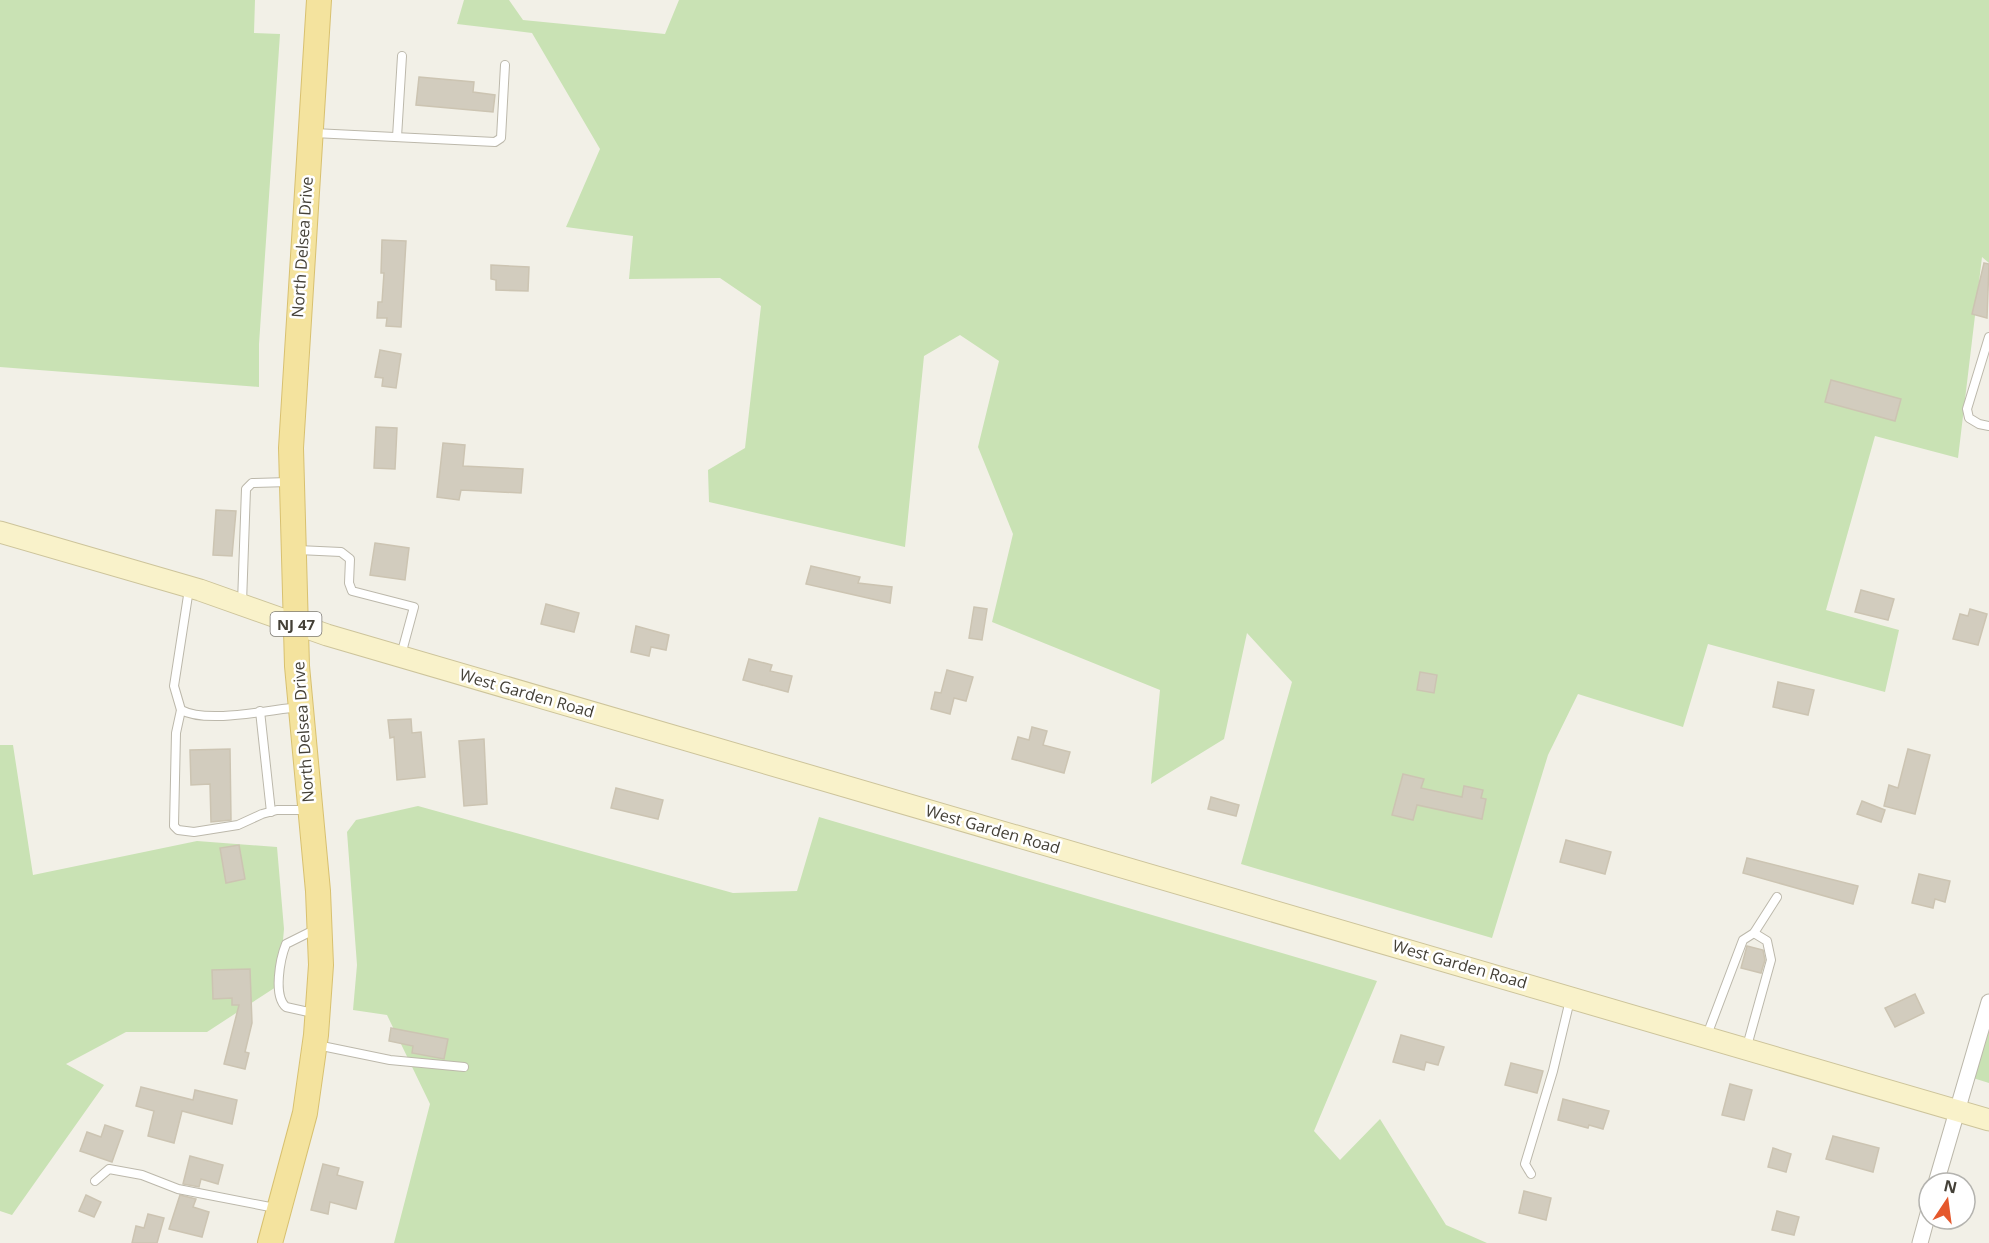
<svg xmlns="http://www.w3.org/2000/svg" width="1989" height="1243" viewBox="0 0 1989 1243" font-family="'Open Sans',sans-serif">
<rect width="100%" height="100%" fill="#f2f0e7"/>
<g fill="#c9e2b4">
<polygon points="0,0 255,0 254,33 280,34 259,344 259,387 0,367"/>
<polygon points="464,0 509,0 523,20 665,34 679,0 1989,0 1989,263 1982,257 1958,458 1875,436 1826,610 1899,630 1885,692 1708,644 1683,727 1578,694 1548,755 1492,938 1241,864 1292,682 1247,633 1224,739 1151,784 1160,690 992,622 1013,534 978,447 999,361 960,335 924,356 905,547 709,502 708,470 745,448 761,306 720,278 629,279 633,236 566,227 600,149 532,33 457,24"/>
<polygon points="0,745 13,745 33,875 197,841 277,847 284,929 279,985 207,1032 126,1032 66,1064 104,1085 12,1215 0,1211"/>
<polygon points="418,806 733,893 797,891 819,817 1377,981 1314,1131 1340,1160 1380,1119 1446,1225 1487,1243 394,1243 430,1104 387,1015 353,1010 357,965 347,832 356,820"/>
<polygon points="1989,1022 1989,1083 1973,1078"/>
</g>
<g fill="#d2ccbe" stroke="#ccc4b2" stroke-width="1.5">
<polygon points="419,77 474,82 473,92 495,95 493,112 416,105"/>
<polygon points="382,240 406,241 401,327 386,326 387,318 377,318 378,302 382,302 384,273 381,273"/>
<polygon points="1984,263 1989,264 1987,318 1972,314"/>
<polygon points="491,265 529,267 528,291 496,290 496,280 491,279"/>
<polygon points="380,350 401,354 396,388 382,386 383,378 375,377"/>
<polygon points="1831,380 1901,399 1895,421 1825,402"/>
<polygon points="376,427 397,428 395,469 374,468"/>
<polygon points="443,443 465,445 463,466 523,469 521,493 461,490 459,500 437,497"/>
<polygon points="216,510 236,511 232,556 213,555"/>
<polygon points="375,543 409,548 405,580 370,575"/>
<polygon points="811,566 860,577 858,583 892,587 890,603 806,584"/>
<polygon points="1861,590 1894,599 1888,620 1855,612"/>
<polygon points="546,604 579,613 574,632 541,624"/>
<polygon points="974,607 987,609 982,640 969,638"/>
<polygon points="1970,609 1987,614 1978,645 1953,639 1960,614 1968,616"/>
<polygon points="636,626 669,635 666,650 651,647 649,656 631,652"/>
<polygon points="749,659 772,665 770,671 792,676 788,692 743,680"/>
<polygon points="947,670 973,677 966,701 954,698 950,714 931,709 935,692 941,693"/>
<polygon points="1420,672 1437,675 1434,693 1417,690"/>
<polygon points="1778,682 1814,690 1808,715 1773,707"/>
<polygon points="411,719 412,733 421,732 425,777 397,780 394,737 390,738 388,720"/>
<polygon points="1032,727 1047,731 1043,745 1070,752 1064,773 1012,759 1018,737 1029,740"/>
<polygon points="484,739 487,804 464,806 459,741"/>
<polygon points="230,749 231,820 211,822 210,784 191,785 190,750"/>
<polygon points="1908,749 1930,755 1915,814 1884,806 1889,785 1898,788"/>
<polygon points="1403,774 1424,779 1421,788 1462,797 1464,786 1483,790 1481,798 1486,799 1482,819 1417,805 1413,820 1392,815"/>
<polygon points="616,788 663,800 658,819 611,808"/>
<polygon points="1211,797 1239,805 1236,816 1208,809"/>
<polygon points="1862,801 1885,810 1881,822 1857,814"/>
<polygon points="1566,840 1611,852 1605,874 1560,862"/>
<polygon points="239,845 245,879 226,883 220,848"/>
<polygon points="1747,858 1858,886 1853,904 1743,873"/>
<polygon points="1919,874 1950,881 1945,902 1935,899 1933,908 1912,903"/>
<polygon points="1747,946 1763,950 1765,960 1761,973 1741,968"/>
<polygon points="250,969 252,1023 245,1052 249,1053 245,1069 224,1064 239,1005 232,1005 232,998 213,999 212,970"/>
<polygon points="1915,994 1924,1013 1895,1027 1885,1008"/>
<polygon points="391,1028 448,1039 444,1059 412,1053 413,1046 389,1041"/>
<polygon points="1401,1035 1444,1047 1438,1065 1426,1062 1424,1070 1393,1062"/>
<polygon points="1511,1063 1543,1071 1537,1093 1505,1085"/>
<polygon points="1730,1084 1752,1090 1744,1120 1722,1115"/>
<polygon points="141,1087 193,1100 195,1090 237,1100 232,1124 182,1111 174,1143 148,1136 154,1111 136,1106"/>
<polygon points="1563,1099 1609,1111 1603,1129 1589,1125 1588,1128 1558,1120"/>
<polygon points="105,1125 123,1131 112,1162 80,1151 87,1132 101,1137"/>
<polygon points="1833,1136 1879,1148 1873,1172 1826,1159"/>
<polygon points="1773,1148 1791,1154 1786,1172 1768,1167"/>
<polygon points="190,1156 223,1165 218,1184 201,1179 199,1187 183,1184"/>
<polygon points="323,1164 339,1168 337,1175 363,1182 356,1209 330,1202 328,1214 311,1210"/>
<polygon points="1524,1191 1551,1198 1546,1220 1519,1213"/>
<polygon points="86,1195 101,1202 94,1217 79,1211"/>
<polygon points="180,1195 196,1199 193,1207 209,1212 202,1237 169,1229"/>
<polygon points="1777,1211 1799,1217 1794,1235 1772,1230"/>
<polygon points="148,1214 164,1218 157,1243 132,1243 136,1226 144,1228"/>
</g>
<g fill="none" stroke-linecap="round" stroke-linejoin="round">
<g stroke="#bcb8ab" stroke-width="10">
<g id="service">
<polyline points="314,133 495,142 501,138 505,65"/>
<polyline points="397,137 402,56"/>
<polyline points="1989,337 1967,409 1969,418 1979,424 1989,426"/>
<polyline points="298,550 341,552 350,559 349,583 352,591 414,607 401,655"/>
<path d="M189 589 174 686 181 710C207 724 268 710 299 707"/>
<polyline points="242,603 246,489 252,483 289,482"/>
<polyline points="181,710 176,733 174,826 178,830 194,832 238,825 262,814 277,810 308,810"/>
<polyline points="260,711 271,812"/>
<path d="M313 1013 286 1007C273 996 280 959 286 944L316 929"/>
<polyline points="1707,1035 1743,940 1754,933 1777,897"/>
<polyline points="317,1045 390,1060 464,1067"/>
<polyline points="1747,1046 1771,960 1767,941 1754,933"/>
<polyline points="1531,1174 1525,1164 1553,1071 1570,1000"/>
<polyline points="95,1181 109,1169 142,1175 178,1189 275,1208"/>
</g>
</g>
<g stroke="#bcb8ab" stroke-width="17">
<g id="minor">
<polyline points="1936,1183 1989,1002"/>
<polyline points="1920,1243 1929,1210"/>
</g>
</g>
<g stroke="#cdc49b" stroke-width="23">
<polyline id="secondary" points="0,532 200,590 327,635 1989,1120"/>
</g>
<g stroke="#d8c170" stroke-width="26">
<polyline id="primary" points="270,1243 305,1113 316,1035 321,965 318,891 297,666 291,448 319,0"/>
</g>
<use href="#service" stroke="#fff" stroke-width="8"/>
<use href="#minor" stroke="#fff" stroke-width="15"/>
<use href="#secondary" stroke="#f9f2ca" stroke-width="21"/>
<use href="#primary" stroke="#f4e39e" stroke-width="24"/>
</g>
<g text-anchor="middle" dominant-baseline="central" stroke-width="5" stroke-linejoin="round" paint-order="stroke">
<rect fill="#fff" stroke="#7c7973" stroke-width="1.5" x="270.5" y="612" width="51" height="24" rx="4.5"/>
<g font-size="15" font-weight="bold" fill="#444037">
<text x="296" y="624">NJ 47</text>
</g>
<g font-size="16" fill="#444037" stroke="#fff">
<text transform="translate(302 247) rotate(-86)">North Delsea Drive</text>
<text transform="translate(527 693) rotate(16)">West Garden Road</text>
<text transform="translate(303 732) rotate(-94)">North Delsea Drive</text>
<text transform="translate(993 829) rotate(16)">West Garden Road</text>
<text transform="translate(1460 964) rotate(16)">West Garden Road</text>
</g>
</g>
<g transform="translate(1947 1201) rotate(13)"><circle r="28" fill="#ffffff" stroke="#b4b3af" stroke-width="1.5"/>
<path d="M0-4.5L10 22L0 15L-10 22Z" fill="#e5582c"/>
<text y="-9" font-size="16" font-weight="bold" text-anchor="middle" fill="#444037">N</text>
</g>
</svg>
